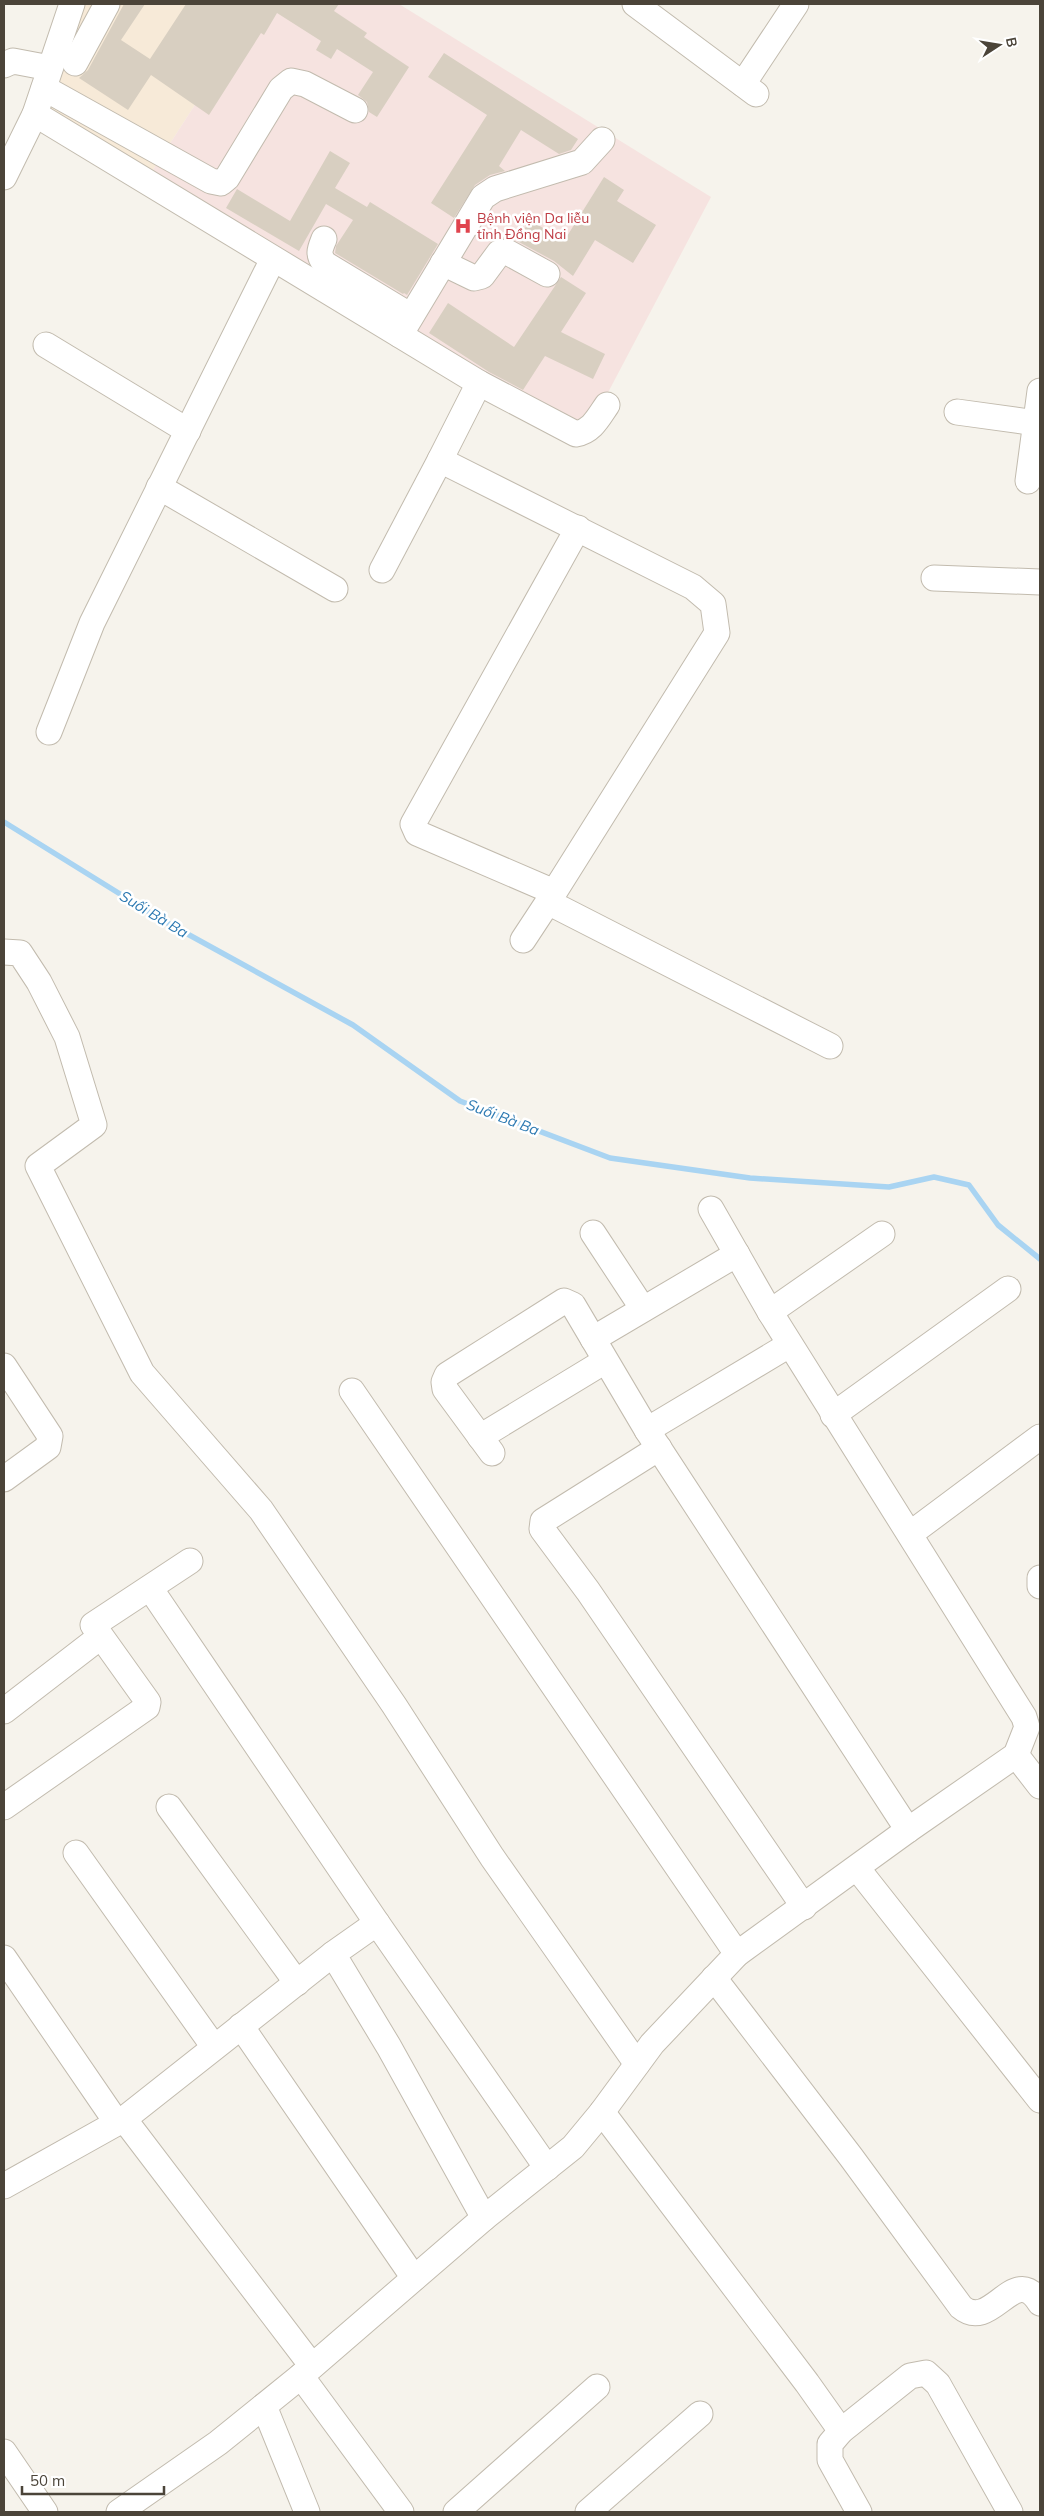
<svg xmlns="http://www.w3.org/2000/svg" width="1044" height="2516" viewBox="0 0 1044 2516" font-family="Mulish,sans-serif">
<rect width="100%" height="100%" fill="#f6f3ec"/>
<polygon fill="#f7ead8" points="79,4 260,4 149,176 43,111"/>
<polygon fill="#f6e3e0" points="260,4 399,4 711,197 603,402 577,430 149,176"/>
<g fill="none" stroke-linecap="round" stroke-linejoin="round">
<polyline stroke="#a9d4f2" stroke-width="5.5" points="4,822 162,920 353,1025 460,1101 610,1158 750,1178 889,1187 934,1177 969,1185 998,1225 1040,1259"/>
</g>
<g fill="#d8cfc1">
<polygon points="124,4 145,4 121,40 150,59 186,4 339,4 334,11 367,33 364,37 409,67 377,117 369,112 367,102 358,95 373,72 337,49 331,59 316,50 321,41 277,13 264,35 261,33 209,115 151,75 128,110 79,78 88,70"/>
<polygon points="444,53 578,139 571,150 559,154 521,130 499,166 505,171 490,175 475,185 454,218 431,203 487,115 428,77"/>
<polygon points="330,151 350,163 335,188 367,207 370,202 438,244 407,295 404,293 403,294 335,253 336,246 353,220 326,204 299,251 226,208 237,189 290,221"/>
<polygon points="604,177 624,190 617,201 656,225 633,263 595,240 573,276 554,261 517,241 530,220 564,241"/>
<polygon points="561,277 586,293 561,332 605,354 593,379 545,356 523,390 489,372 429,333 448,303 514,347"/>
</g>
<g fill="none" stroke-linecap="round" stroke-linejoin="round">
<g stroke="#c2bbae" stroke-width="27">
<g id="minor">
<polyline points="635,4 756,94"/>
<polyline points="75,63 107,4"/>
<polyline points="4,65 13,61 50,68"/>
<polyline points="743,84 796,4"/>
<polyline points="44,88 211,181 221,183 227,178 281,89 291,81 305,84 355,110"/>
<polyline points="35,114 479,383 440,460 693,587 713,604 717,633 548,902 830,1046"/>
<polyline points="4,177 35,114 72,4"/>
<path d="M324 239C320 249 317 254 325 264L411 316"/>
<polyline points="443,263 474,278 482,276 499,253 507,252 547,274"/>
<polyline points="400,335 483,197 495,189 582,162 602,140"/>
<polyline points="46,345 188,431"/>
<path d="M479 383 576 434C592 431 598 418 607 405"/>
<polyline points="957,412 1036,423"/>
<polyline points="1028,481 1040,391"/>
<polyline points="159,487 335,589"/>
<polyline points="382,570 440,460"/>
<polyline points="934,578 1040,582"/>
<polyline points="49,732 92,623 273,259"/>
<polyline points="554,892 417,833 413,824 578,528"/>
<polyline points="523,940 548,902"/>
<polyline points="4,952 20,953 39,982 67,1037 94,1125 38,1166 142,1373 261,1510 394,1705 492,1857 637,2064"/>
<polyline points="711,1209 770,1312"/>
<polyline points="593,1233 643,1309"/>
<polyline points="593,1339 737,1254"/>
<polyline points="4,1366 50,1436 48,1447 4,1479"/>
<polyline points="352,1391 737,1954"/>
<polyline points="833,1415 1008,1289"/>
<polyline points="647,1430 789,1345"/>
<polyline points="480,1437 605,1361"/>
<polyline points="659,1448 543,1521 542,1529 588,1591 804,1907"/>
<polyline points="492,1453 445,1389 444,1382 447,1375 564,1301 573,1305 647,1430 908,1830"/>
<polyline points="910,1534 1040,1437"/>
<polyline points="1040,1578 1040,1586"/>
<polyline points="150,1588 377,1923 547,2168"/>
<polyline points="4,1711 100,1637"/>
<polyline points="1016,1755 1040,1786"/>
<polyline points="4,1807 147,1707 148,1702 93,1625 190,1561"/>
<polyline points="169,1807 297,1983"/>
<polyline points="76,1853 214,2047"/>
<polyline points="857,1868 1040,2100"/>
<polyline points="377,1923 333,1954 389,2047 484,2218"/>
<polyline points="4,1958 117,2123"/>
<path d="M714 1978 851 2157 961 2307C992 2333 1014 2261 1040 2303"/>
<polyline points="241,2026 414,2278"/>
<polyline points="602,2112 807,2383 841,2431"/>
<polyline points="124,2119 312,2366"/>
<polyline points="4,2186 124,2119 333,1954"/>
<polyline points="301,2376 401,2512"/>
<polyline points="264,2406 307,2512"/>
<polyline points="4,2452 45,2512"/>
<polyline points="119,2512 218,2443 301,2376 484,2218 573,2147 602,2112 652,2044 737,1954 908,1830 1016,1755 1027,1727 1024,1717 770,1312 882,1234"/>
<polyline points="456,2512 597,2387"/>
<polyline points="588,2512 700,2414"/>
<polyline points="859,2512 830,2460 830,2444 841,2431 910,2376 926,2373 938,2384 1010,2512"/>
</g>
</g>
<use href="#minor" stroke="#fff" stroke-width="25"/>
</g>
<defs>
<g id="hospital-bare" transform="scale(1.35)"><path d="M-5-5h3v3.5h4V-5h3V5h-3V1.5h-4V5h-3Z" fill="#e0444e" stroke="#fff" stroke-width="2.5" paint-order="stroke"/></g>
</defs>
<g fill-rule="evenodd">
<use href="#hospital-bare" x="463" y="226"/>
</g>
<g text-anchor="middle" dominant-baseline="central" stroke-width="5" stroke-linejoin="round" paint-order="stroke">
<g font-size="14" fill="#be3a42" stroke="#fff" text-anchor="start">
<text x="477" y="218">Bệnh viện Da liễu<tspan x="477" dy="16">tỉnh Đồng Nai</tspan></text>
</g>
<g font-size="15" font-style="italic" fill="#2e7ab2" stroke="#fff">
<text transform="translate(154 914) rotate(31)">Suối Bà Ba</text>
<text transform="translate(503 1117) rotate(21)">Suối Bà Ba</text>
</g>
</g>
<rect width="1044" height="2516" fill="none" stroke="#4b4439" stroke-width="10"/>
<g transform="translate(999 45) rotate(78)" stroke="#ffffff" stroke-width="4" paint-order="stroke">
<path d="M0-4L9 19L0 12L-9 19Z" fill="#4b4439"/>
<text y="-8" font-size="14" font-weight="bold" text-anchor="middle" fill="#4b4439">B</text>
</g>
<path d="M22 2486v8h142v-8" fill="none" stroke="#4b4439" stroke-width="2.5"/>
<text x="30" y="2486" font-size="15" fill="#4b4439" stroke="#ffffff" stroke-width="4" paint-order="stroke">50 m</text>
</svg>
